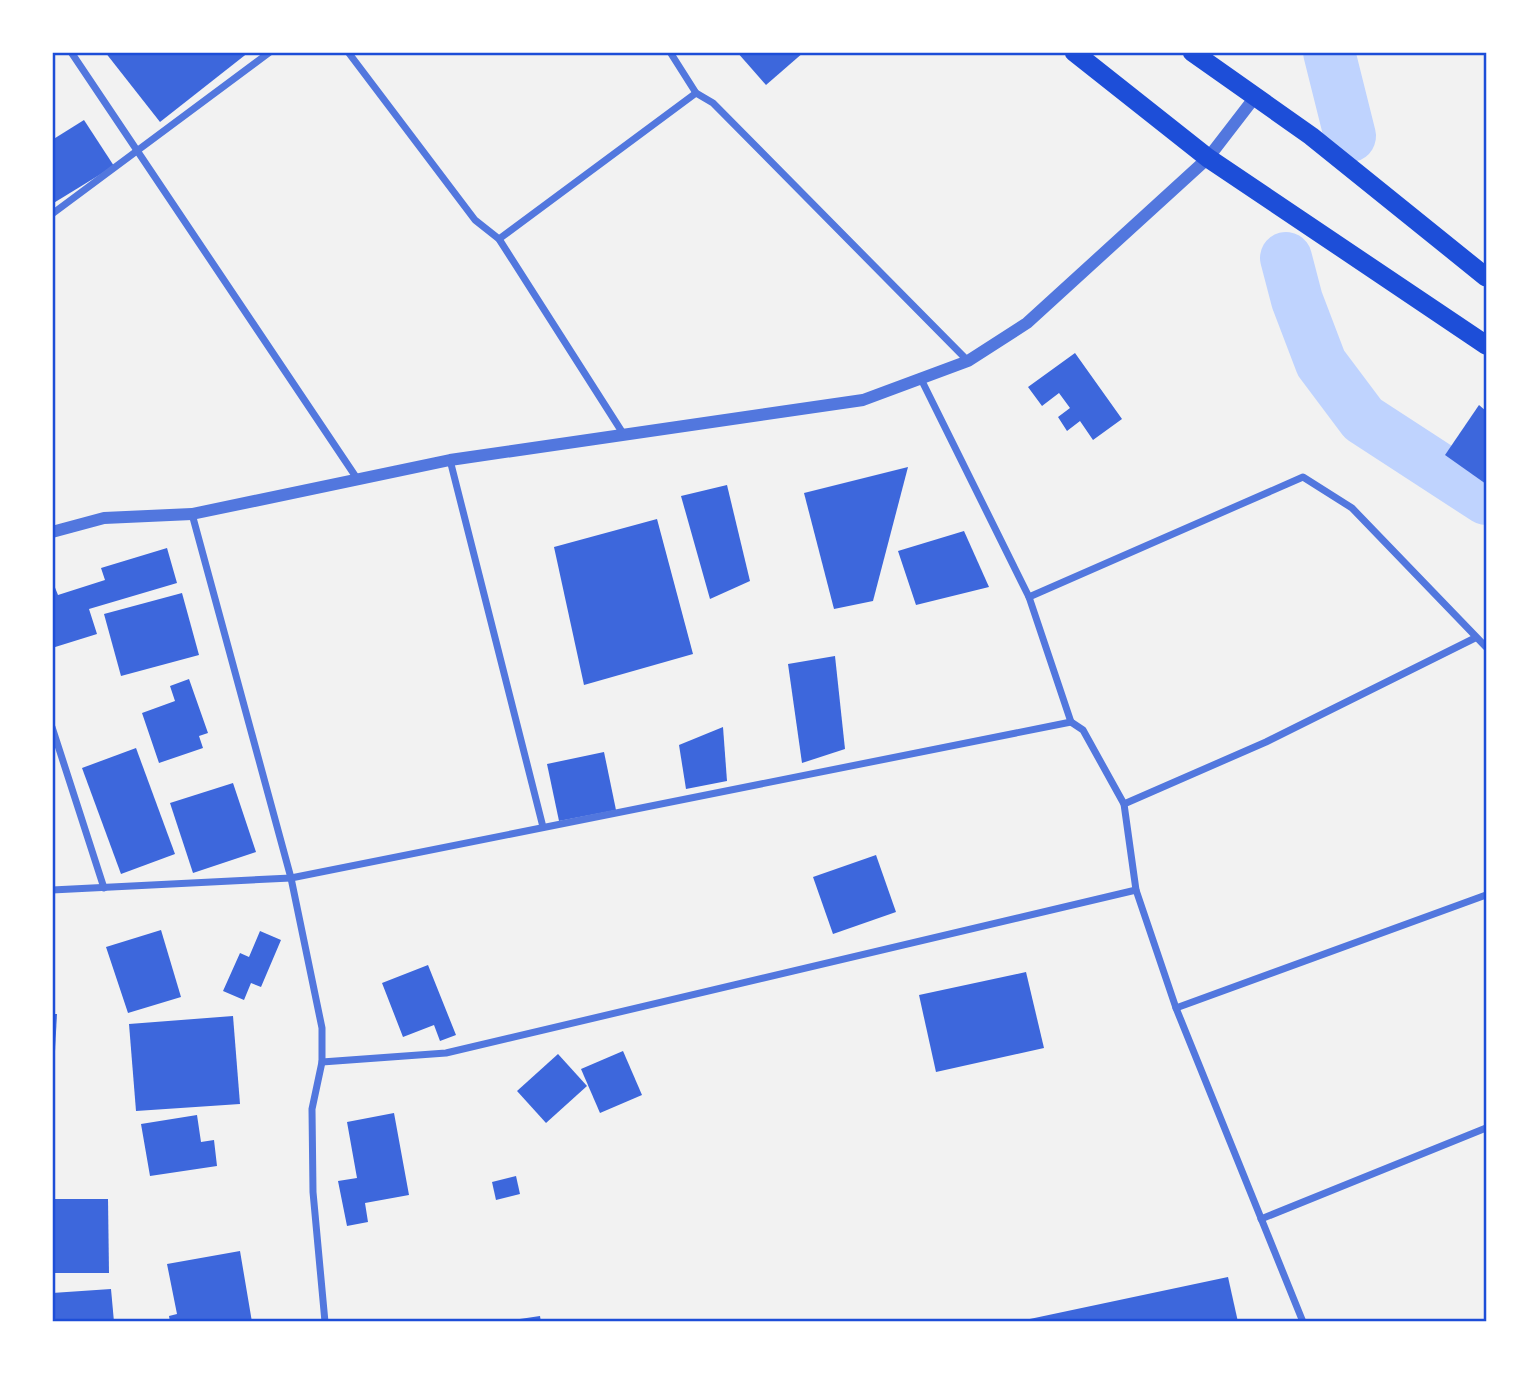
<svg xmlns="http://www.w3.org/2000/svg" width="1539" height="1374" viewBox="0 0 1539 1374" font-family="Jost,sans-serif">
<rect width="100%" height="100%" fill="#f2f2f2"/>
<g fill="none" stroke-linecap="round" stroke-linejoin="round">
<g stroke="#bfd3fe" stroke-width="52">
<polyline points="1329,52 1350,136"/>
<polyline points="1286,258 1297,300 1321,363 1363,419 1486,499"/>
</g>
</g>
<g fill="#3d67dc">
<polygon points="105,52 249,52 160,122"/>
<polygon points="737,52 804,52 766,85"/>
<polygon points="84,120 114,166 52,204 52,140"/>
<polygon points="1075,353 1122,419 1093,440 1080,421 1067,431 1058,417 1070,408 1059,393 1042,406 1028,387"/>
<polygon points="1479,405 1486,411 1486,484 1445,455"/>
<polygon points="908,467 873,601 834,609 804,493"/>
<polygon points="727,485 750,581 710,599 681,496"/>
<polygon points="657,519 693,654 584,685 554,547"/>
<polygon points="964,531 989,587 916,605 898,551"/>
<polygon points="167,548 177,583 89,609 97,634 52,648 52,580 58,595 105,580 101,568"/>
<polygon points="182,593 199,655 121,676 104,614"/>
<polygon points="835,656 845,749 802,763 788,664"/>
<polygon points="189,679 208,733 199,736 203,748 159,763 142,713 175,701 170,686"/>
<polygon points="723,727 727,781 686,789 679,745"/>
<polygon points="136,748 175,854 121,874 82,768"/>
<polygon points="604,752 616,810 559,821 547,764"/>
<polygon points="233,783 256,852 193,873 170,803"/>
<polygon points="876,855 896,912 833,934 813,877"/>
<polygon points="161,930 181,997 128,1013 106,947"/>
<polygon points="260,931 281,940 261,987 251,983 244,1000 223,991 240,953 249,957"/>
<polygon points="428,965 456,1035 440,1041 434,1025 403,1037 382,983"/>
<polygon points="1026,972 1044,1048 936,1072 919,995"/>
<polygon points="52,1014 57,1014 55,1051 52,1051"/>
<polygon points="233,1016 240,1104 136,1111 129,1024"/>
<polygon points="623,1051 642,1095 600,1113 581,1069"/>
<polygon points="558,1054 587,1086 546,1123 517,1091"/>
<polygon points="394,1113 409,1195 365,1203 368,1222 347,1226 338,1181 357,1178 347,1122"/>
<polygon points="197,1115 201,1142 214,1140 217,1166 150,1176 141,1124"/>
<polygon points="516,1176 520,1194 496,1200 492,1182"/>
<polygon points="52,1199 108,1199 109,1273 52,1273"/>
<polygon points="240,1251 252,1322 170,1322 169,1316 177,1314 167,1264"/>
<polygon points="1228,1277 1238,1322 1026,1322 1025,1320"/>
<polygon points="111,1289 114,1322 52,1322 52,1293"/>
<polygon points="540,1316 541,1322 513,1322 513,1320"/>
</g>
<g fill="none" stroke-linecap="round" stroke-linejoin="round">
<g stroke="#5277de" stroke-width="7">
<polyline points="71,52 358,480"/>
<polyline points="348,52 475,220 499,239 624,435"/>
<polyline points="670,52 696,93 713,103 968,361"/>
<polyline points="52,214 270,52"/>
<polyline points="499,239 696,93"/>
<polyline points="920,377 1029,597 1071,722 1083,730 1124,804 1136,890 1176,1008 1303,1322"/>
<polyline points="450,460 543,827"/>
<polyline points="192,514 291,878 322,1028 322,1062 312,1109 313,1192 325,1322"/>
<polyline points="1029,597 1303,477 1352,508 1486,647"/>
<polyline points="52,727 104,888"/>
<polyline points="1124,804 1266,742 1475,638"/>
<polyline points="52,890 291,878 1071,722"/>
<polyline points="1176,1008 1486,895"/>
<polyline points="322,1062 446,1053 1136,890"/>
<polyline points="1261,1219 1486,1128"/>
</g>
<polyline stroke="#5277de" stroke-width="12" points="52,532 104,518 192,514 450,460 863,400 968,361 1027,323 1208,158 1255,97"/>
<g stroke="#1d4ed8" stroke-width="19">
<polyline points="1074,52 1208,158 1486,345"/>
<polyline points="1192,52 1311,136 1486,277"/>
</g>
</g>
<rect width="1539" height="1374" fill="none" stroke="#ffffff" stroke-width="108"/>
<rect x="54" y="54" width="1431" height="1266" fill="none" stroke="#1d4ed8" stroke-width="2.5"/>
</svg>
